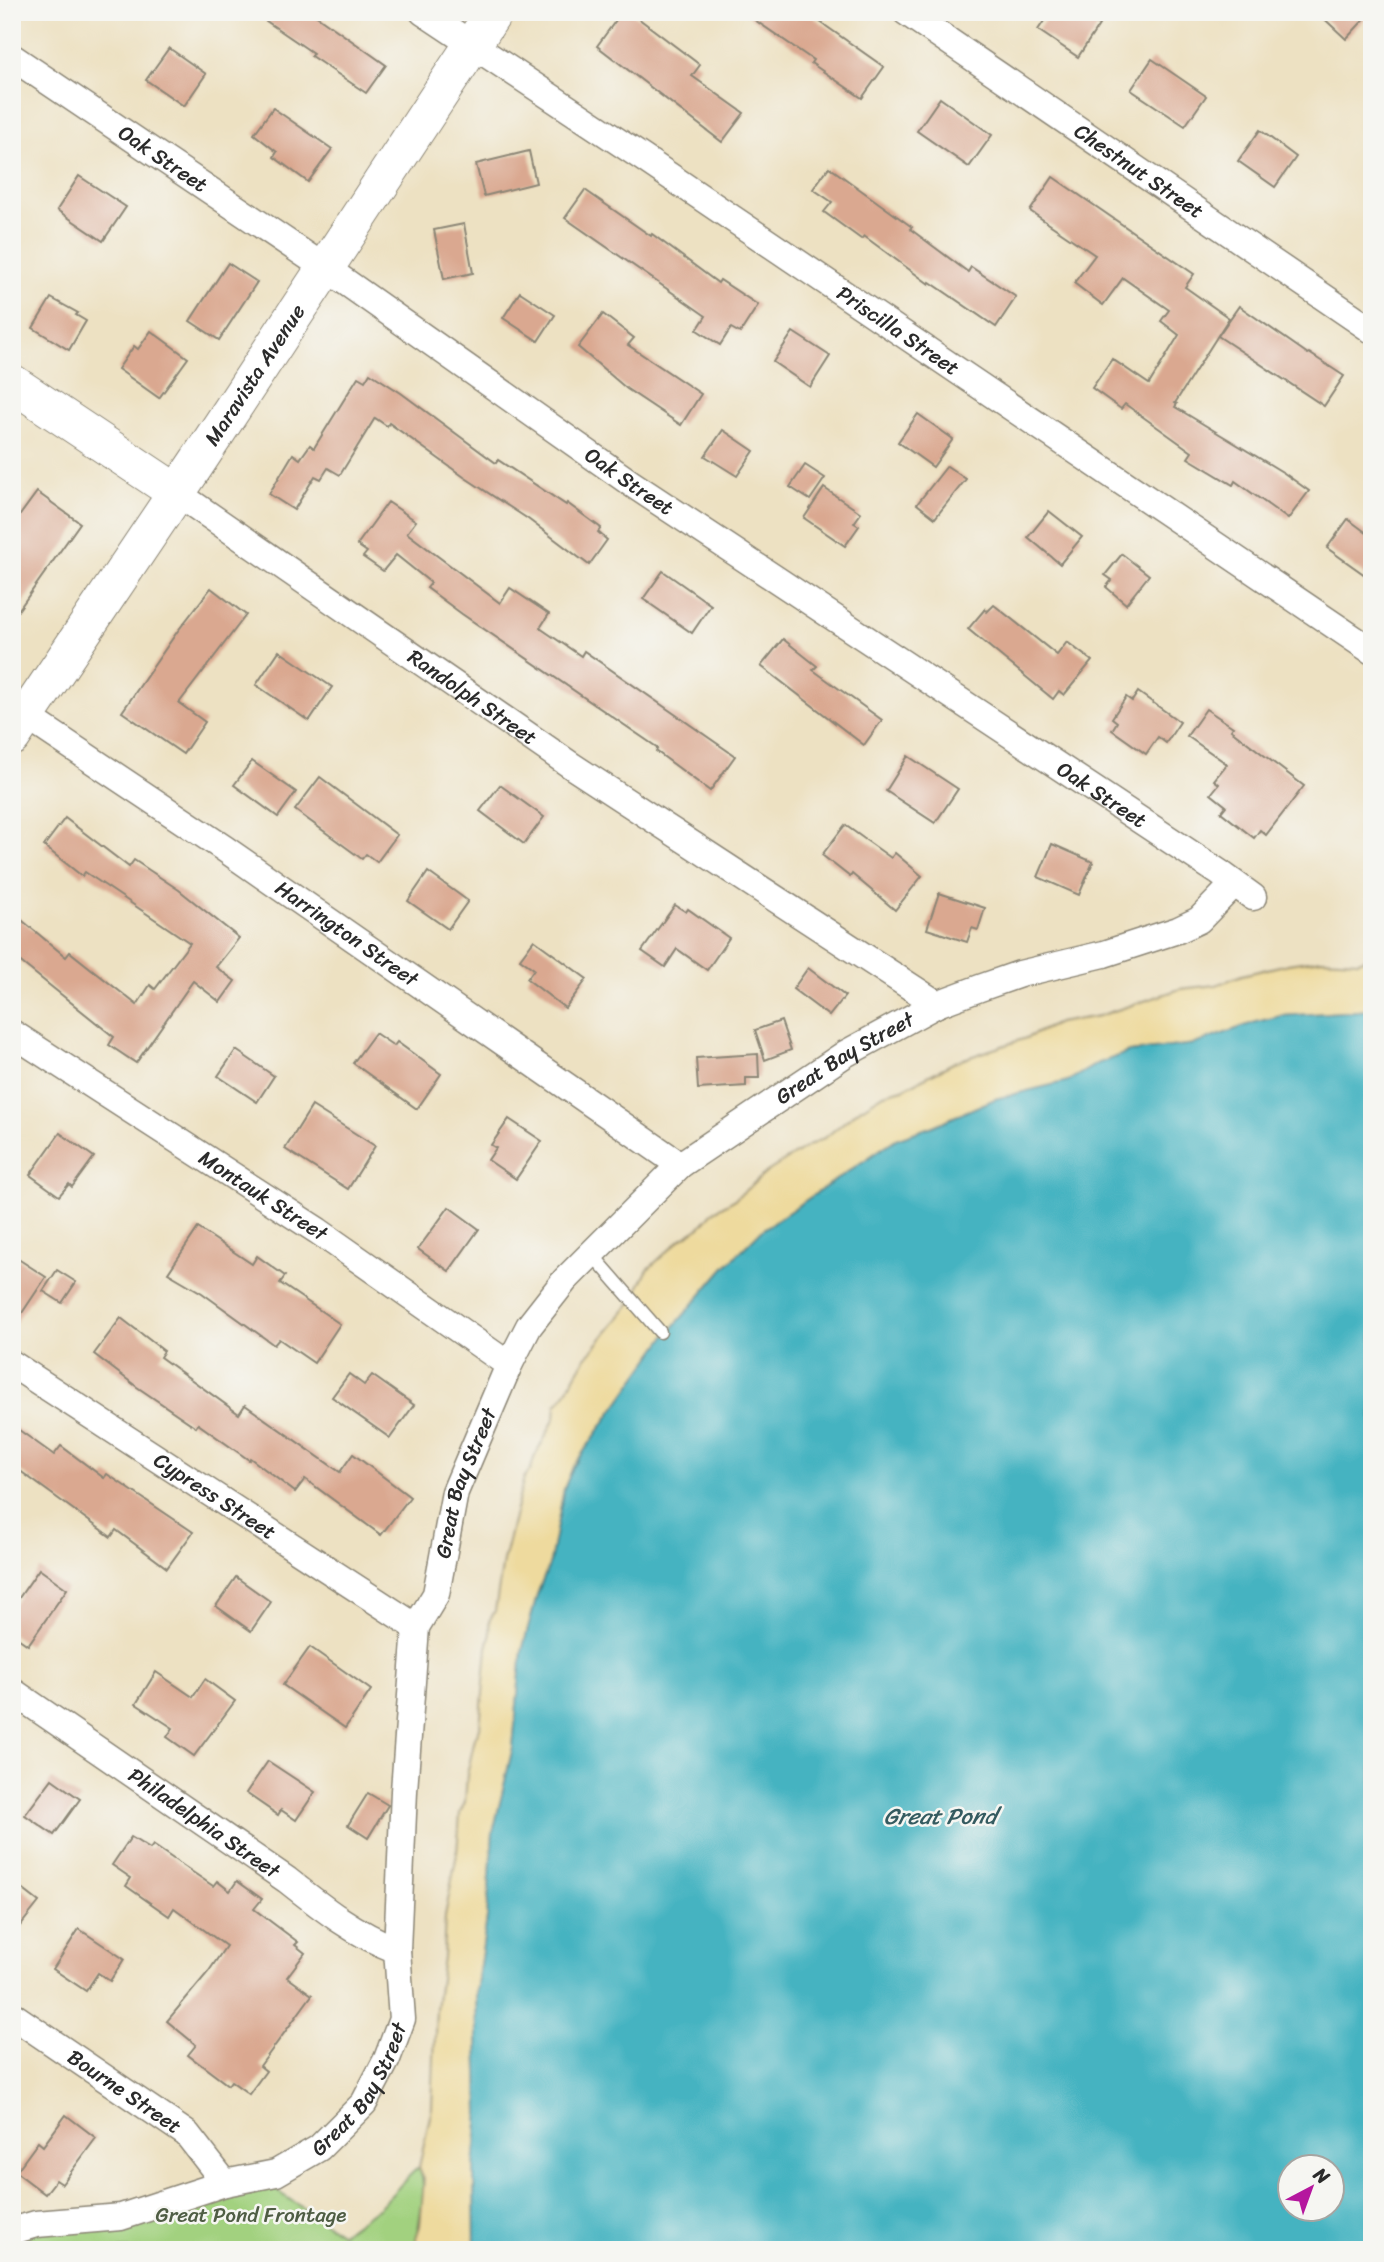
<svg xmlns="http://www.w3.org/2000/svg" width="1384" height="2262" viewBox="0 0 1384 2262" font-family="Sriracha,sans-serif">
<rect width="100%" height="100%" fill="#f6f6f2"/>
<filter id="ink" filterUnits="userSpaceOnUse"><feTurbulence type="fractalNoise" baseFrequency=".0143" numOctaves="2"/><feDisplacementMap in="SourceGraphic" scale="14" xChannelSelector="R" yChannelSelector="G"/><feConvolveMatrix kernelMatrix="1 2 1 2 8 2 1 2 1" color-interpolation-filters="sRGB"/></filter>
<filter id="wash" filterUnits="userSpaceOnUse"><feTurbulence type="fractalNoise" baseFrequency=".00686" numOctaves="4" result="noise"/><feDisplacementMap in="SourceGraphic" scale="28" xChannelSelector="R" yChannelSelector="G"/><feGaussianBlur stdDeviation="1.57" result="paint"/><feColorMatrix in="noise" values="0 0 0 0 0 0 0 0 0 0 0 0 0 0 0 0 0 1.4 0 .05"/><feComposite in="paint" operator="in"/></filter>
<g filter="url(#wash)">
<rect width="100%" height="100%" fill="#ede1c2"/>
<path fill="#a2d17f" stroke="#667e55" stroke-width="2" d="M419 2167C430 2193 415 2223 417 2250H12V2238L257 2178 342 2234C353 2224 367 2216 379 2207 394 2194 403 2180 419 2167Z"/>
<polygon fill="#eeda9e" stroke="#8c8264" stroke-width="2" points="1372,956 1372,1010 1281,1016 1256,1022 1195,1044 1129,1052 1097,1064 1068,1081 995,1099 933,1126 896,1139 761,1231 724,1268 665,1337 573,1467 564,1489 550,1563 538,1592 522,1651 513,1747 493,1833 487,1918 476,1992 479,2112 474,2167 475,2250 417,2250 416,2238 420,2226 424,2179 419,2167 432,2107 436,2009 443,1957 445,1916 457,1853 460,1813 465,1802 467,1775 475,1738 480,1728 487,1648 490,1636 489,1621 495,1611 503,1561 524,1478 531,1469 534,1458 555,1418 556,1405 564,1396 585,1359 630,1304 648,1269 681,1239 700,1227 714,1211 734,1200 767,1172 808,1146 826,1137 860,1109 884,1094 903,1089 955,1062 1026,1038 1058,1023 1099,1016 1180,989 1216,985 1242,975 1288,964 1321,959 1358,961"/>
<path fill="#45b3c1" stroke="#386f76" stroke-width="2" fill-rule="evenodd" d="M1372 1010V2250H475L474 2167 479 2112 476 1992 487 1918 493 1833 513 1747 522 1651 538 1592 550 1563 564 1489 573 1467 665 1337 724 1268 761 1231 896 1139 933 1126 995 1099 1068 1081 1097 1064 1129 1052 1195 1044 1256 1022 1281 1016ZM1290 2168H1332V2210H1290Z"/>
<g id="blocks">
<g fill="#daa890">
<polygon points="253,12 311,12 386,65 366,93 311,56 313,53"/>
<polygon points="622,12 630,12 700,65 692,76 744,113 722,142 597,46"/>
<polygon points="743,12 806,12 884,67 862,98 811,63 813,60"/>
<polygon points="1050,12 1080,12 1099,25 1078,57 1038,30"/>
<polygon points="1317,12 1371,12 1346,39"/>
<polygon points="169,48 206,74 184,106 146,80"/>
<polygon points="1152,59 1206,96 1185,126 1131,90"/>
<polygon points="940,98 992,135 969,167 917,131"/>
<polygon points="273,108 332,149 308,182 274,157 277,152 254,134"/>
<polygon points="1260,130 1296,157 1275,187 1238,161"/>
<polygon points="529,151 536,183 484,196 476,164"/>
<polygon points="829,167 912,227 910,229 968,272 971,267 1016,297 996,327 930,282 929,284 864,236 861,239 824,212 832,202 813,189"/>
<polygon points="79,176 126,207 103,241 57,210"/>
<polygon points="1053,177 1194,274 1185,287 1229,318 1175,403 1177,404 1175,407 1284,473 1309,491 1288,519 1235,481 1233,485 1188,458 1192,452 1125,404 1121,409 1092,388 1112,359 1149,384 1179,335 1161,321 1169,310 1123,278 1103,305 1074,283 1095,255 1030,211"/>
<polygon points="585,190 651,236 652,234 718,283 720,280 758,305 740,333 731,328 720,345 697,330 706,316 565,218"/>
<polygon points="464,224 473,273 444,279 434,230"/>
<polygon points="228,263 257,282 219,340 190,321"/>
<polygon points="520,292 555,315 538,341 503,318"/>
<polygon points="51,298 78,313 76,315 86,321 69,350 33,328"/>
<polygon points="1239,306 1308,354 1309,353 1344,376 1324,406 1218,336"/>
<polygon points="603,314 634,338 628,345 701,394 681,425 627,389 578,347"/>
<polygon points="151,331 188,358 159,398 118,369 134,346 138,349"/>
<polygon points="793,332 830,356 810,387 773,362"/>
<polygon points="370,373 401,393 496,463 498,460 566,505 567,503 601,528 598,532 607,540 589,565 528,519 464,477 389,423 387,426 375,418 340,475 328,468 321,479 315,476 294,510 269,494 293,454 300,459 310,445 314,448 358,377 365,381"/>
<polygon points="918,414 953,439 933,467 898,442"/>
<polygon points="723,430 754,451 737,476 705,456"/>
<polygon points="805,465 825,478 810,500 790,487"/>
<polygon points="947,466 966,479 935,518 917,504"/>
<polygon points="824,488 861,513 854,523 859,526 845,546 804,518"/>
<polygon points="37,492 80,523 12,619 12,526"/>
<polygon points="388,502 416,521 407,533 500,603 510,588 549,614 540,628 581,656 584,651 735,756 710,791 656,751 658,748 462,614 427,588 431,583 396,555 383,571 363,557 367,552 357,545"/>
<polygon points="1049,511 1082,537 1060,564 1028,537"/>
<polygon points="1348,519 1372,537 1372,580 1327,548"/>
<polygon points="1122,554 1149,575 1126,604 1106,587 1112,580 1105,575"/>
<polygon points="663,571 711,605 692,633 643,599"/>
<polygon points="211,588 246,615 179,703 205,722 183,754 122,712 177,632"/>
<polygon points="994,605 1057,655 1067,642 1092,661 1064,695 1059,691 1053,699 968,629 985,609 987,612"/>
<polygon points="783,639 817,666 813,670 882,720 864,745 761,666"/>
<polygon points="279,651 332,687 309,721 256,685"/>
<polygon points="1138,692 1180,722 1166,743 1158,737 1146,754 1112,730 1117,722 1112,718 1126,697 1132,701"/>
<polygon points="1206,709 1233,727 1231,730 1304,786 1266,835 1260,830 1254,838 1221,812 1226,806 1211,794 1219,784 1214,780 1227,764 1187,736"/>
<polygon points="908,756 958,789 935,823 886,791"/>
<polygon points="252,761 296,792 278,817 234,785"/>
<polygon points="320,777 397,835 377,862 366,854 362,859 295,810"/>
<polygon points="500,785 544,817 524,844 480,811"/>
<polygon points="65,818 129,867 134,860 179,890 239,938 216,967 235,981 220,1002 193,981 136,1063 109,1045 114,1037 12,955 12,912 66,957 70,952 137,1005 150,985 155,989 190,943 85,872 82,876 44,846"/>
<polygon points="845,825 891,858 895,853 922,876 895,910 852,874 850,877 822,855"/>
<polygon points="1052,844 1093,862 1079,895 1038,877"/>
<polygon points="428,872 468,901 448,929 408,901"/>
<polygon points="939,893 985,908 978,930 972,928 967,942 927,929"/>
<polygon points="675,905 686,912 688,909 729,938 707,970 677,949 665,967 642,951"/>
<polygon points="534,940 587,979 565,1008 527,979 534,969 520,959"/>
<polygon points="808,968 845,996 829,1016 793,989"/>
<polygon points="781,1021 791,1050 765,1060 755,1030"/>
<polygon points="375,1033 394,1046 397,1042 441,1074 417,1109 353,1063"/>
<polygon points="236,1050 274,1076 257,1102 218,1076"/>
<polygon points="758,1054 759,1078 746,1078 746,1086 698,1089 696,1058"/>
<polygon points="312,1106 375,1146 348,1189 285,1149"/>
<polygon points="509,1119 542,1141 516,1179 488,1160 496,1148 491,1145"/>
<polygon points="60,1133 94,1157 72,1187 69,1184 59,1196 30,1175"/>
<polygon points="449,1207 479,1229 449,1271 418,1249"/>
<polygon points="198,1228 252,1264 257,1256 285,1276 280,1283 340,1324 314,1363 279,1339 274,1345 202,1293 168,1273"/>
<polygon points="12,1255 46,1277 12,1328"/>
<polygon points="57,1270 76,1282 62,1303 43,1291"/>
<polygon points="121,1318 164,1351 160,1357 239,1414 245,1405 340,1472 353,1454 410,1497 381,1535 305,1479 295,1492 250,1458 249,1460 198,1424 196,1427 137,1387 94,1354"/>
<polygon points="349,1374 364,1385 372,1375 414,1405 390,1438 332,1397"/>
<polygon points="12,1425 54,1455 61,1446 104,1478 107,1474 193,1532 167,1568 116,1530 111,1537 12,1465"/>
<polygon points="39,1569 67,1589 28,1645 12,1634 12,1608"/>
<polygon points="236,1577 271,1602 251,1631 216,1606"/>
<polygon points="310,1647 371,1690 345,1728 283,1685"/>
<polygon points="156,1672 193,1697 205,1679 235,1701 194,1756 167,1737 173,1728 136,1704"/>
<polygon points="268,1761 315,1792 296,1820 281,1810 278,1815 246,1793"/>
<polygon points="52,1779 80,1799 54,1835 25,1815"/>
<polygon points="368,1793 388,1805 368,1838 348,1825"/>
<polygon points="131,1837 150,1849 153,1845 213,1886 217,1881 230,1891 237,1881 262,1899 254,1909 298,1942 295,1945 305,1953 287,1977 312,1995 260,2066 266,2071 249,2094 231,2081 228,2085 188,2055 196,2045 167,2021 209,1971 226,1946 174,1908 169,1916 126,1886 131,1878 112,1865"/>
<polygon points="12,1881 39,1902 12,1936"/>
<polygon points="79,1929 124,1959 110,1981 98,1973 86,1991 53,1969"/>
<polygon points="66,2115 96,2138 62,2184 56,2180 45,2194 16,2172 38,2142 43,2146"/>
</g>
</g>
</g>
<g filter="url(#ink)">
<use href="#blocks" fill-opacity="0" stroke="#8c8676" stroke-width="2"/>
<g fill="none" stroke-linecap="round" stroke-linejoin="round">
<g stroke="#8c8676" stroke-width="15">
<polyline id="lane" points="591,1253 660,1332"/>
</g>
<g stroke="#8c8676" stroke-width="29">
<g id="street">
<path id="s1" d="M423 12 643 158 1372 651"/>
<path id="s2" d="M906 12 1372 330"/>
<path id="s3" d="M12 57 340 278 632 484 1220 873 1253 897"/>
<path id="s4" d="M177 493 572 766 937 1004"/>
<path id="s5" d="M14 708 225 849 680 1165"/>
<path id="s6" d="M12 1033 318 1231 509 1365"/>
<path id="s7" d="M12 1364 416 1627"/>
<path id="s8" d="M12 1691 287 1880C321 1907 355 1934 397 1950"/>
<path id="s9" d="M12 2015 187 2134 225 2183"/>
<path id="s10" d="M12 2231 36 2224 121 2217 225 2183 276 2173 319 2148 364 2103 387 2059 402 2019 397 1950 404 1791 416 1627 436 1594 455 1492 509 1365 529 1326 565 1280 680 1165 845 1054 937 1004 980 988 1020 974 1104 954 1178 930 1199 920 1234 884"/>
</g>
</g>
<g stroke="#8c8676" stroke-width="39">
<g id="secondary">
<polyline points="12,383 177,493"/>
<path id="s11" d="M12 737 196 464 494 12"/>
</g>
</g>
<use href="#lane" stroke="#fff" stroke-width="12"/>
<use href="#street" stroke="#fff" stroke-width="26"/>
<use href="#secondary" stroke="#fff" stroke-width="37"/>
</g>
</g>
<g text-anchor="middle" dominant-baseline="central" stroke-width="5" stroke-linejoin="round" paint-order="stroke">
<g font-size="21" fill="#2b2b2b" stroke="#f6f6f2">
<text stroke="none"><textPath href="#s3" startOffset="182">Oak Street</textPath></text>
<text stroke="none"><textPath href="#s2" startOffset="282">Chestnut Street</textPath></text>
<text stroke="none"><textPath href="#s1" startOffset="572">Priscilla Street</textPath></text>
<text stroke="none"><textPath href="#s11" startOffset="436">Maravista Avenue</textPath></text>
<text stroke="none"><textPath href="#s3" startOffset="749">Oak Street</textPath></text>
<text stroke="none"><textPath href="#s4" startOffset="359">Randolph Street</textPath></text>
<text stroke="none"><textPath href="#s3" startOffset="1316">Oak Street</textPath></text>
<text stroke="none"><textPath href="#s5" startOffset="402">Harrington Street</textPath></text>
<text stroke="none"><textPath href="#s10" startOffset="1612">Great Bay Street</textPath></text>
<text stroke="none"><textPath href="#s6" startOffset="299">Montauk Street</textPath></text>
<text stroke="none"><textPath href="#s10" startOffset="1024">Great Bay Street</textPath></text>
<text stroke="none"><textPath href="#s7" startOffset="242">Cypress Street</textPath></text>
<text stroke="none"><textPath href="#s8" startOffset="233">Philadelphia Street</textPath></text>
<text stroke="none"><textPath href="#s10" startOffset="394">Great Bay Street</textPath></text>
<text stroke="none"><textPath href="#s9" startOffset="136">Bourne Street</textPath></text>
</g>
<g font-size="21" fill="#4f5d44" stroke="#f6f6f2">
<text x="251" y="2215">Great Pond Frontage</text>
</g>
<g font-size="23" font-style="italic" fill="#345b60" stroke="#f6f6f2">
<text x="940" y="1816">Great Pond</text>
</g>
</g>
<rect width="1384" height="2262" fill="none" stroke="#f6f6f2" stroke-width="42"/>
<g transform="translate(1311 2188) rotate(41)"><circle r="33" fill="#f6f6f2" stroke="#a5a5a2" stroke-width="2"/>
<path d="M0-5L12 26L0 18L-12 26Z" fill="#b5179e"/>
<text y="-10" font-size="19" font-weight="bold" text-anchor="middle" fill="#2b2b2b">N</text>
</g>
</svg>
